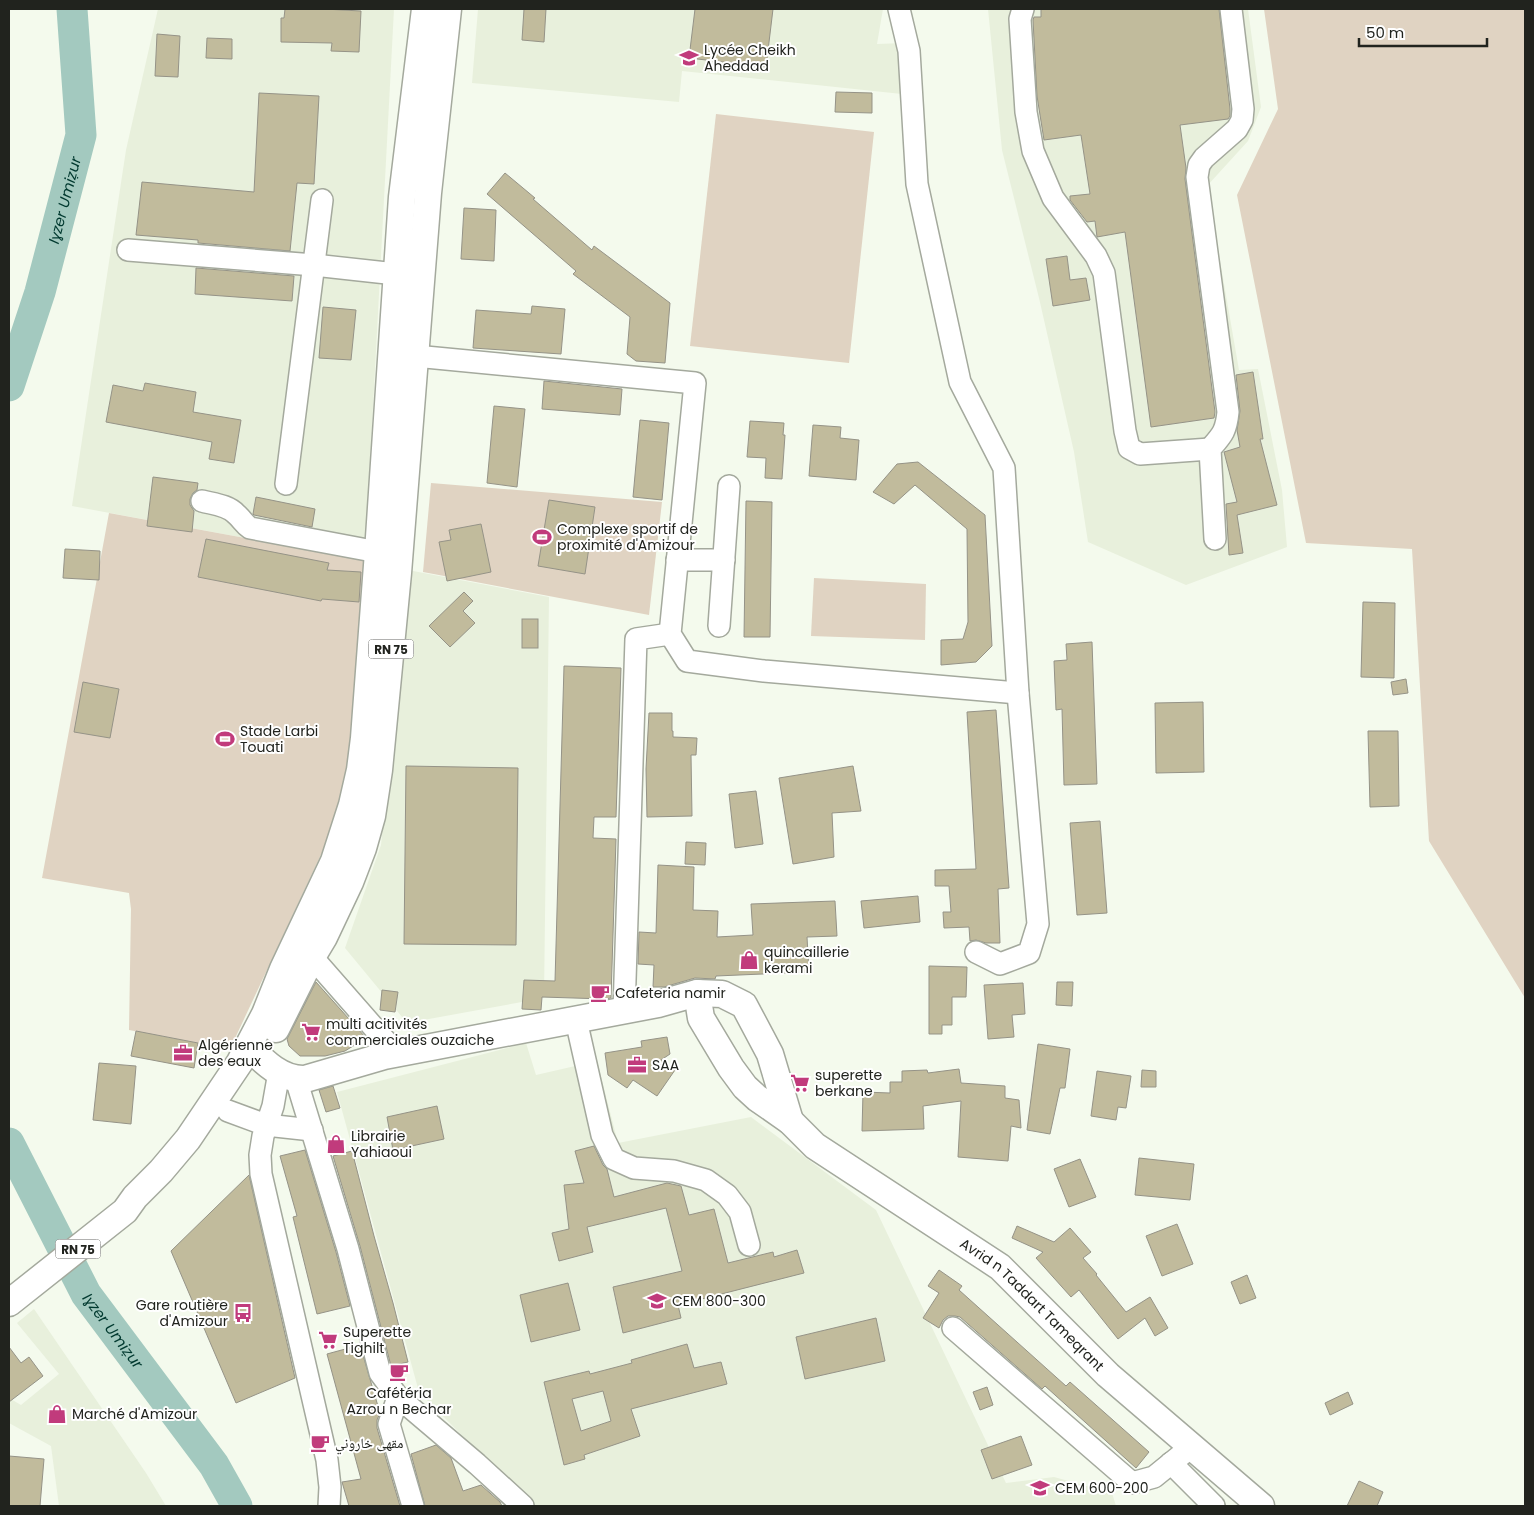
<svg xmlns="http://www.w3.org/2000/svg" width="1534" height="1515" viewBox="0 0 1534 1515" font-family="Poppins,'Noto Naskh Arabic',sans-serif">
<rect width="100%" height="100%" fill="#f4faed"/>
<g fill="#e8f0dc">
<polygon points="158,9 394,9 365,560 72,506 126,150"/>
<polygon points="478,9 883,9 877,44 904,43 902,94 682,71 679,102 472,83"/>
<polygon points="988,9 1248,9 1261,107 1248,141 1207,186 1239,370 1258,369 1282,490 1287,547 1186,585 1088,542 1074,452 1039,298 1002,150"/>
<polygon points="408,570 549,597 544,998 407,1023 345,948 381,845"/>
<polygon points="526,1043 536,1075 597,1061 618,1143 751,1117 876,1210 1006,1483 1054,1477 1112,1493 1116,1506 532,1506 419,1392 337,1092"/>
<polygon points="34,1309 146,1473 166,1506 59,1506 51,1446 9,1423 9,1398 21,1405 59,1374 17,1323"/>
</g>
<g fill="#e0d3c2">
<polygon points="1264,9 1525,9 1525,998 1429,841 1412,549 1306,543 1237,195 1278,109"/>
<polygon points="716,114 874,132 849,363 690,346"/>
<polygon points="431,483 662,502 649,615 423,572"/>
<polygon points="109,513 365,560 352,758 333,829 230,1049 129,1030 131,909 129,893 42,878"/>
<polygon points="814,578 926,584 925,640 811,636"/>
</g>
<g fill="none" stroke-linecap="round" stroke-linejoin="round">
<g stroke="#a3c9bf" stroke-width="31">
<path id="s1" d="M9 386 40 292 81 135 72 9"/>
<path id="s2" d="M9 1143 86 1294 214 1465 237 1506"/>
</g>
</g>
<g fill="#c1bb9c" stroke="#959387" fill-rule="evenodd">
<polygon points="285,9 324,9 361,11 359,52 331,51 332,43 281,42 281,18 284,18"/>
<polygon points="524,9 546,9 544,42 522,40"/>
<polygon points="695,9 773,9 766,67 689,58"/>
<polygon points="1041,9 1219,9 1230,109 1230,116 1228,119 1180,125 1186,168 1185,179 1215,412 1214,418 1151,427 1125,232 1097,237 1095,221 1087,222 1070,200 1070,196 1090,194 1081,135 1044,140 1037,96 1033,20 1034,17 1041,17"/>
<polygon points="157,34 180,36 178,77 155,76"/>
<polygon points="207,38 232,39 232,59 206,58"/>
<polygon points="836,92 872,93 872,113 835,112"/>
<polygon points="259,93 319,96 314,184 297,183 290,251 198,243 198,240 136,235 142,182 254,192"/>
<polygon points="505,173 535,198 533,199 592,250 594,246 670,303 665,363 636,361 627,354 630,317 573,274 576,271 487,194"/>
<polygon points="464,208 496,210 494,261 461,259"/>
<polygon points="1067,256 1070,280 1086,278 1090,300 1053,306 1046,259"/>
<polygon points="196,268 294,276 292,301 195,294"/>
<polygon points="532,306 565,309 561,354 473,348 476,310 531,314"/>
<polygon points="323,307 356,310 351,360 319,358"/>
<polygon points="1253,372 1263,439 1260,439 1277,505 1237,515 1243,553 1229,555 1226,504 1237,502 1224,452 1240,447 1237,430 1240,411 1236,375"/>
<polygon points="544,381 622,389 620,415 542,409"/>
<polygon points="145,383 196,392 193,412 241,420 234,463 209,459 212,442 106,422 113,385 143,391"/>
<polygon points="494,406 525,409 517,487 487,483"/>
<polygon points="640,420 669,423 662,500 633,497"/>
<polygon points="750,421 784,423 783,435 785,435 782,479 765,478 766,458 747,457"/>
<polygon points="813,425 841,427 840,438 859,440 856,480 809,476"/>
<polygon points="918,462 985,515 992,646 976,662 941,665 941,640 963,639 968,622 967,529 915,485 894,504 873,492 897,464"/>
<polygon points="153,477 198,483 197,490 193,493 190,499 190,505 194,511 192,532 147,526"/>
<polygon points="256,497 315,509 312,527 254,515 253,514"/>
<polygon points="549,500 595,507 585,574 538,566"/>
<polygon points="746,501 772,502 770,637 744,637"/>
<polygon points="481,524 491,572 447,581 439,542 451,540 449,530"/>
<polygon points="206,539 329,563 327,570 361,572 359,602 322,599 321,601 198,577"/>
<polygon points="65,549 100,551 99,580 63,578"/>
<polygon points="464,592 473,601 463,611 475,623 450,647 429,626"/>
<polygon points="1363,602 1395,603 1394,678 1361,677"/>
<rect x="522" y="619" width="16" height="29"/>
<polygon points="1092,642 1097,784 1064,785 1062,709 1056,710 1054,661 1067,660 1066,644"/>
<polygon points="564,666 621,668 616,817 594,817 593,838 616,839 611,998 605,999 542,997 541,1010 522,1009 524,980 555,981"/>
<polygon points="1406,679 1408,693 1393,695 1391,682"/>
<polygon points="83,682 119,689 110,738 74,732"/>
<polygon points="1203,702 1204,772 1156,773 1155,703"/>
<polygon points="996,710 1009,888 998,889 1000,943 986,943 976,940 970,941 969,927 944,928 943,912 951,912 949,886 935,886 935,870 976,869 967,712"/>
<polygon points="649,713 672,713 672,731 673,731 673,737 697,738 696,755 691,755 692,816 647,817 646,769"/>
<polygon points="1368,731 1398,731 1399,806 1370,807"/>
<polygon points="406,766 518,768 516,945 404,944"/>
<polygon points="853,766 861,811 832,813 834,857 793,864 779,778"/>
<polygon points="756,791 763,844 735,848 729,794"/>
<polygon points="1100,821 1107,913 1077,915 1070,823"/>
<polygon points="686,842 706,843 705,865 685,864"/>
<polygon points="658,865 694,867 693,910 718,911 717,937 753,935 751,904 835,901 837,936 807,937 809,972 716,976 715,979 695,978 664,987 653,987 654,965 638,964 639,932 656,933"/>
<polygon points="918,896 920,922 864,928 861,901"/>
<polygon points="929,966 967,967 966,997 952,997 952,1025 942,1025 942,1034 929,1034"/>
<polygon points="316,982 366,1038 345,1051 325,1056 300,1056 289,1046 287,1039"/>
<polygon points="1057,982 1073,982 1072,1006 1056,1005"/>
<polygon points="1023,983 1025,1014 1012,1015 1014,1037 988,1039 984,985"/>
<polygon points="382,990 398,992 395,1012 380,1010"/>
<polygon points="136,1031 198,1043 194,1068 131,1056"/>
<polygon points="667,1037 670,1054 661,1060 675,1070 657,1096 633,1080 627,1088 608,1075 605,1053 642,1047 641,1041"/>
<polygon points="1038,1044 1070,1049 1065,1088 1060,1088 1050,1134 1027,1130"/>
<polygon points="99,1063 136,1066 131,1124 93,1120"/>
<polygon points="959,1069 961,1083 1005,1086 1005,1098 1019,1100 1021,1128 1011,1126 1008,1161 958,1157 961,1101 923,1106 924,1129 862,1131 863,1092 890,1093 890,1082 902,1082 902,1071 927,1070 928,1073"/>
<polygon points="1142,1070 1156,1071 1156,1087 1141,1087"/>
<polygon points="1097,1071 1131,1076 1126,1108 1118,1107 1116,1120 1091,1116"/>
<polygon points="333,1086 340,1108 326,1112 319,1090"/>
<polygon points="437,1106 444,1139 393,1150 387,1117"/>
<polygon points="594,1146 603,1165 607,1169 614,1197 667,1183 681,1186 689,1215 714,1209 728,1263 773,1252 774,1257 797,1250 804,1273 678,1305 681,1318 623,1333 613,1287 682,1271 666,1208 587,1227 593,1252 559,1261 552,1233 569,1229 564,1185 584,1183 575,1151"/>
<polygon points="305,1150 336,1252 350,1306 317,1314 293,1217 297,1216 280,1156"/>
<polygon points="352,1151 374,1236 393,1303 408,1362 391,1366 360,1246 333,1156"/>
<polygon points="1139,1158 1194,1164 1190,1200 1135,1195"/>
<polygon points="1080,1159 1096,1197 1069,1207 1054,1169"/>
<polygon points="249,1175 295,1378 236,1403 171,1251"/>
<polygon points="1177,1224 1193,1264 1162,1276 1146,1236"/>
<polygon points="1017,1226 1054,1242 1070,1228 1091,1252 1083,1258 1097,1274 1096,1275 1126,1312 1150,1297 1168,1328 1155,1336 1145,1318 1118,1339 1079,1290 1071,1297 1036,1258 1043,1252 1012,1238"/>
<polygon points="939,1270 962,1286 959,1290 1066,1386 1070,1382 1149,1452 1136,1468 1045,1386 1042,1389 960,1317 955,1316 948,1316 943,1320 939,1328 923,1318 939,1293 928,1286"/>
<polygon points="1247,1275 1256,1298 1240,1304 1231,1282"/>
<polygon points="568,1283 580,1330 531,1342 520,1295"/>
<polygon points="876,1318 885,1361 805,1379 796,1337"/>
<path d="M687 1344 694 1368 721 1362 727 1384 631 1409 640 1436 584 1455 585 1459 564 1465 544 1382 589 1371 590 1374 632 1363 631 1360ZM603 1391 611 1421 581 1431 572 1399Z"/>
<polygon points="360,1345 380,1413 377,1420 377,1428 400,1506 349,1506 342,1482 361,1479 327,1354"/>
<polygon points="9,1347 21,1363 29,1357 43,1376 9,1402"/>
<polygon points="987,1387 993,1405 980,1410 973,1392"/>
<polygon points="1348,1392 1353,1404 1330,1415 1325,1403"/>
<polygon points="1021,1436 1032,1465 992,1479 981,1450"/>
<polygon points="436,1445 451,1458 463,1491 481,1485 500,1502 502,1506 425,1506 411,1454"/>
<polygon points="9,1456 44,1459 40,1506 9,1506"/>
<polygon points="1359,1481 1383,1492 1377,1506 1347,1506"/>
</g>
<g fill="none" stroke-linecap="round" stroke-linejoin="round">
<g stroke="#a4a99d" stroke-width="24">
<g id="minor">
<polyline points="899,9 909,51 917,184 960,382 1004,468 1018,693 1038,924 1029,953 1000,964 976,952"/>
<polyline points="1023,9 1020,19 1026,112 1033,151 1053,198 1096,256 1104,273 1125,431 1129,448 1140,454 1210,449"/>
<polyline points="128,250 314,265 396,274"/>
<polyline points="415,356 695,383 670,634 687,661 764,671 1018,693"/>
<polyline points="286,484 322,200"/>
<path d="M202 501C213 504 228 505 236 514 242 519 244 524 250 528L378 552"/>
<path d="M1215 539 1210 449C1222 435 1226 432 1228 412L1197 177 1199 165 1204 158 1237 129 1242 120 1243 109 1231 9"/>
<polyline points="677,560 724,560"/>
<polyline points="719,626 729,486"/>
<polyline points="312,957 397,1054"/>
<polyline points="624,1011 636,639 670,634"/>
<polyline points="576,1020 602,1135 614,1159 634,1168 674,1171 706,1180 727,1195 740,1212 749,1245"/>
<polyline points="279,1072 273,1106 263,1136 260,1155 261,1174 327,1460 330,1487 329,1506"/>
<polyline points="296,1079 348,1249 380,1373 398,1397 477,1464 523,1506"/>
<polyline points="228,1111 266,1125 312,1130"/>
<polyline points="953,1328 1132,1483 1154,1477 1191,1447"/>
<polyline points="398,1397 389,1424 413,1506"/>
<polyline points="1171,1463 1214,1506"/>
</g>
</g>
<g stroke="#a4a99d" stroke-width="29">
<g id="major">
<path id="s3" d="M697 993 701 1018 731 1068 745 1087 757 1098 790 1121 815 1146 1000 1267 1108 1375 1261 1506"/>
<polyline points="276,1029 312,957 324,937 350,882 363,848 372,816 379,770 398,573 428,193 448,9"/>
<path d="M249 1047C264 1062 282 1080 305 1079L384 1056 658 1004 697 993 722 994 744 1005 770 1054 790 1121"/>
<polyline points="9,1303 125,1211 135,1197 161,1171 188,1139 240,1062 265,1014 283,969 334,861 352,805 360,770 364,738 378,552 402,197 425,9"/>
</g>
</g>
<use href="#minor" stroke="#fff" stroke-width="21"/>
<use href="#major" stroke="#fff" stroke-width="26"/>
</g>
<defs>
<g id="school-bare" transform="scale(1.5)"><path d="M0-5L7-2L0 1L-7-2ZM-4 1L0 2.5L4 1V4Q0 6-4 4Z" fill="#c13b7c" stroke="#fff" stroke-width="2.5" paint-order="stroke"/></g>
<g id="stadium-bare" transform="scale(1.5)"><path d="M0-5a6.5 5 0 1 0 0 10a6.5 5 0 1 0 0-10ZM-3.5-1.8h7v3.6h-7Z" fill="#c13b7c" stroke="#fff" stroke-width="2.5" paint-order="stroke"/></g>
<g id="shop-bare" transform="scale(1.5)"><path d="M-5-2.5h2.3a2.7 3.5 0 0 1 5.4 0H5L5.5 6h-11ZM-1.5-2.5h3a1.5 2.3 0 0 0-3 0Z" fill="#c13b7c" stroke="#fff" stroke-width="2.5" paint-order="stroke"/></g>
<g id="cafe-bare" transform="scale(1.5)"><path d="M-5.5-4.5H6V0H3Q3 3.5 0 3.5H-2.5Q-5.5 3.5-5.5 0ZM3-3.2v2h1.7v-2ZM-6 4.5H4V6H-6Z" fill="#c13b7c" stroke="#fff" stroke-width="2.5" paint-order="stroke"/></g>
<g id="supermarket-bare" transform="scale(1.5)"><path d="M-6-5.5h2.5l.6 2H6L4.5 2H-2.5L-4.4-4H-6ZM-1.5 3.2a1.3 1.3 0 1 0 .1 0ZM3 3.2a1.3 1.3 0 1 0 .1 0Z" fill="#c13b7c" stroke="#fff" stroke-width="2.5" paint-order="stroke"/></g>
<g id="office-bare" transform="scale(1.5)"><path d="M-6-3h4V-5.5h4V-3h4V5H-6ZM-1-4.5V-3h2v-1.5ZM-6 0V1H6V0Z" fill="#c13b7c" stroke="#fff" stroke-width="2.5" paint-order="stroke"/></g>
<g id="bus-bare" transform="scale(1.5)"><path d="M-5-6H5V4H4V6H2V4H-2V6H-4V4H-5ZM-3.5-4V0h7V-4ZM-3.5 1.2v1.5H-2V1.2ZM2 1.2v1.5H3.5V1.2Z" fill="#c13b7c" stroke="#fff" stroke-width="2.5" paint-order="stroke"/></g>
</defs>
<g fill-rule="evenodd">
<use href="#school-bare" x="689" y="58"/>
<use href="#stadium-bare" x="542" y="537"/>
<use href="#stadium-bare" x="225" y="739"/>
<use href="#shop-bare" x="749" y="960"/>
<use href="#cafe-bare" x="600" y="993"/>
<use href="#supermarket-bare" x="311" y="1032"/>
<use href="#office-bare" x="183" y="1053"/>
<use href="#office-bare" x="637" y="1065"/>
<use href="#supermarket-bare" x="800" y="1083"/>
<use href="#shop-bare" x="336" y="1144"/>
<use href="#school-bare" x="657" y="1301"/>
<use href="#bus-bare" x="243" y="1313"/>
<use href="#supermarket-bare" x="328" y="1340"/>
<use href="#cafe-bare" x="399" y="1372"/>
<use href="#shop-bare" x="57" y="1414"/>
<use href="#cafe-bare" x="320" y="1443"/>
<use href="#school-bare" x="1040" y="1488"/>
</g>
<g text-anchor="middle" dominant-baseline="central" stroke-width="4" stroke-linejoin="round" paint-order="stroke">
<g fill="#fff" stroke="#646562" stroke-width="1">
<rect x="368.5" y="639.5" width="45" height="19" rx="4"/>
<rect x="55.5" y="1239.5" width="45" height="19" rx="4"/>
</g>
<g font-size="12" font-weight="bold" fill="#21231e">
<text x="391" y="649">RN 75</text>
<text x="78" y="1249">RN 75</text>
</g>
<g font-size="14" fill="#21231e" stroke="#fff" text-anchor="start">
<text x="704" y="50">Lycée Cheikh<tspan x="704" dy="16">Aheddad</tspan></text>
<text x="557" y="529">Complexe sportif de<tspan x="557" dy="16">proximité d'Amizour</tspan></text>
<text x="240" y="731">Stade Larbi<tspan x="240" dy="16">Touati</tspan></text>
<text x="764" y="952">quincaillerie<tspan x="764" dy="16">kerami</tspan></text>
<text x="615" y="993">Cafeteria namir</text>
<text x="326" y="1024">multi acitivités<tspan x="326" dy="16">commerciales ouzaiche</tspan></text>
<text x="198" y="1045">Algérienne<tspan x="198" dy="16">des eaux</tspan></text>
<text x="652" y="1065">SAA</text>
<text x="815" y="1075">superette<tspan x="815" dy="16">berkane</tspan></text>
<text x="351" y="1136">Librairie<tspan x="351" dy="16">Yahiaoui</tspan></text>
<text x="672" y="1301">CEM 800-300</text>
<text x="228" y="1305" text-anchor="end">Gare routière<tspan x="228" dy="16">d'Amizour</tspan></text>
<text x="343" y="1332">Superette<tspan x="343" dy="16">Tighilt</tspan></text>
<text x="399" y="1393" text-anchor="middle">Cafétéria<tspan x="399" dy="16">Azrou n Bechar</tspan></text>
<text x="72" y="1414">Marché d'Amizour</text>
<text x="335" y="1443">مقهى خاروني</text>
<text x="1055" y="1488">CEM 600-200</text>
</g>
<g font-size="14" fill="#21231e" stroke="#fff">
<text stroke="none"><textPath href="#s3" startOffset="469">Avrid n Taddart Tameqrant</textPath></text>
</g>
<g font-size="15" font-style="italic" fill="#00392f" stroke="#fff">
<text stroke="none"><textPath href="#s1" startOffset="194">Iɣzer Umiẓur</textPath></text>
<text stroke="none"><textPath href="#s2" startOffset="215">Iɣzer Umiẓur</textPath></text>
</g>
</g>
<rect width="1534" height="1515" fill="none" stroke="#21231e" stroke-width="20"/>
<path d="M1359 38v8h128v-8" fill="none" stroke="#21231e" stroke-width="2.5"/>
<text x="1366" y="38" font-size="15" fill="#21231e" stroke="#ffffff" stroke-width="4" paint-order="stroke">50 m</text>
</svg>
